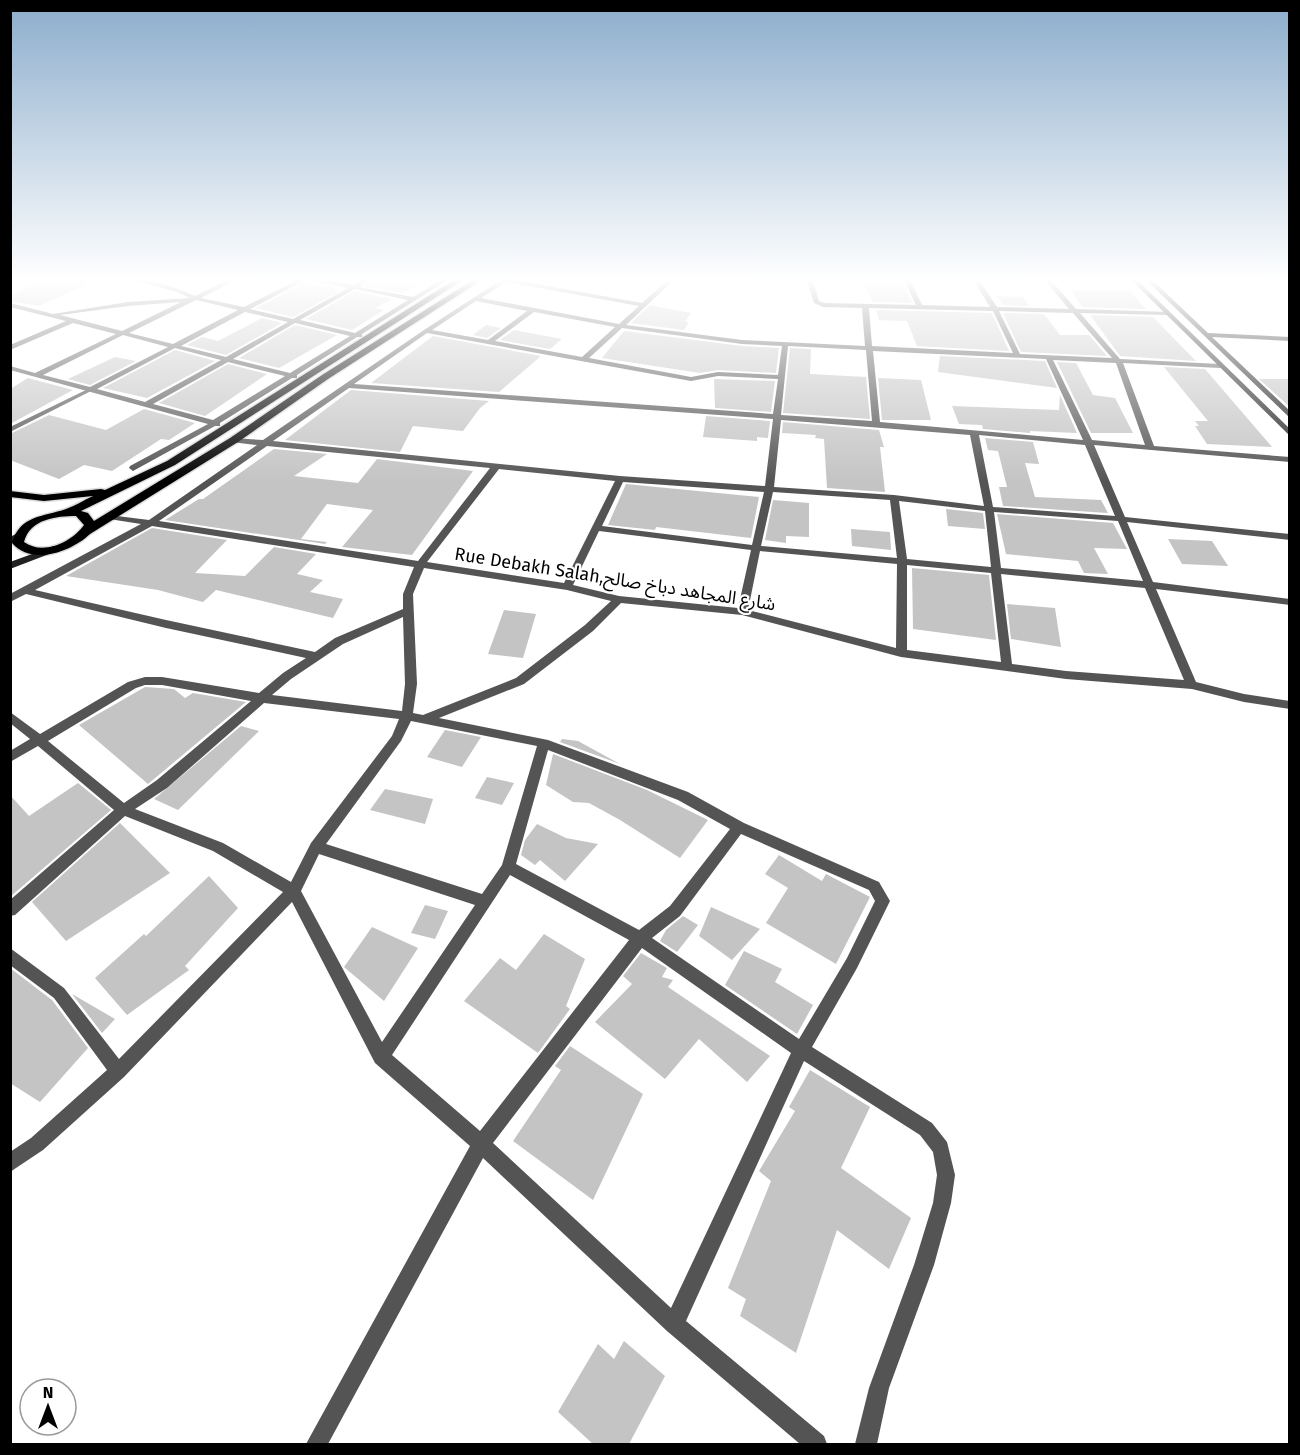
<svg xmlns="http://www.w3.org/2000/svg" width="1300" height="1455" viewBox="0 0 1300 1455" font-family="'Fira Sans','Noto Sans Arabic',sans-serif">
<rect width="100%" height="100%" fill="#fff"/>
<g fill="#c4c4c4">
<polygon points="48,278 101,278 39,306 10,301 10,295"/>
<polygon points="378,278 392,281 396,278 430,278 403,293 365,286"/>
<polygon points="861,278 901,278 912,303 873,302"/>
<polygon points="306,282 341,290 293,317 256,308"/>
<polygon points="1071,290 1130,291 1146,309 1082,307"/>
<polygon points="355,291 392,299 375,308 384,310 352,330 306,319"/>
<polygon points="997,296 1023,297 1029,306 1003,305"/>
<polygon points="650,305 691,313 685,322 689,322 684,330 631,323"/>
<polygon points="876,310 992,313 1009,351 917,346 907,321 879,320"/>
<polygon points="1003,313 1044,314 1060,335 1089,335 1107,356 1021,352"/>
<polygon points="1090,315 1153,317 1196,361 1120,356"/>
<polygon points="262,318 282,323 226,355 187,345 202,337 218,341"/>
<polygon points="295,325 337,335 279,368 239,358"/>
<polygon points="486,325 501,328 487,338 473,335"/>
<polygon points="514,330 562,339 550,349 500,340"/>
<polygon points="624,331 742,346 779,348 776,373 718,370 700,373 602,358"/>
<polygon points="433,336 541,356 499,392 371,383"/>
<polygon points="790,348 811,349 810,374 866,377 870,419 783,413"/>
<polygon points="175,350 215,361 147,398 103,388"/>
<polygon points="940,356 1045,361 1057,388 938,372"/>
<polygon points="115,357 136,361 90,385 68,379"/>
<polygon points="1057,362 1076,363 1093,395 1115,398 1133,433 1091,433"/>
<polygon points="228,364 267,374 205,416 159,403"/>
<polygon points="1164,367 1205,369 1272,447 1207,444 1195,426 1199,426 1195,421 1208,421"/>
<polygon points="28,378 73,390 10,424 10,389"/>
<polygon points="878,378 921,380 931,420 882,420"/>
<polygon points="714,379 775,381 771,412 715,408"/>
<polygon points="1259,379 1290,379 1290,407"/>
<polygon points="351,390 489,401 480,408 463,431 413,426 400,452 285,440"/>
<polygon points="1060,395 1077,433 1030,431 1030,433 983,429 982,425 959,424 952,406 1059,410"/>
<polygon points="144,409 195,423 169,440 161,439 112,471 84,465 59,479 10,460 10,434 49,415 106,430"/>
<polygon points="706,416 770,421 768,438 757,437 757,441 703,437"/>
<polygon points="783,422 879,430 884,447 880,447 885,492 827,488 824,439 815,438 816,435 782,433"/>
<polygon points="985,438 1033,442 1039,464 1025,463 1035,497 1101,500 1108,513 1003,506 999,487 1007,487 998,451 988,450"/>
<polygon points="274,449 327,454 294,476 358,483 377,459 473,471 412,555 342,547 373,510 327,504 301,539 327,542 325,544 165,520 199,499 203,499"/>
<polygon points="626,484 759,497 751,538 656,527 655,530 608,525"/>
<polygon points="773,500 809,503 809,537 786,536 786,543 765,540"/>
<polygon points="946,509 983,513 985,529 948,526"/>
<polygon points="997,514 1113,523 1127,549 1094,548 1108,574 1084,573 1078,561 1006,554"/>
<polygon points="152,528 227,540 195,573 245,576 274,547 316,554 297,574 323,580 310,592 343,599 333,618 216,590 203,602 158,590 66,576"/>
<polygon points="851,529 890,532 891,550 852,546"/>
<polygon points="1168,539 1212,541 1228,566 1182,564"/>
<polygon points="912,568 989,575 996,640 913,629"/>
<polygon points="1007,604 1055,608 1061,647 1011,639"/>
<polygon points="504,610 536,614 523,658 488,654"/>
<polygon points="145,687 174,689 185,698 193,693 246,702 148,784 79,725"/>
<polygon points="241,726 259,731 178,810 154,799"/>
<polygon points="445,730 481,737 462,767 427,757"/>
<polygon points="562,739 578,741 620,764 560,742"/>
<polygon points="553,754 647,790 708,820 680,858 620,820 589,803 573,802 546,785"/>
<polygon points="487,777 514,783 502,805 475,798"/>
<polygon points="78,783 111,810 10,897 10,795 29,816"/>
<polygon points="385,789 433,799 425,824 370,810"/>
<polygon points="120,823 170,873 66,941 32,902"/>
<polygon points="537,824 566,838 598,844 565,881 540,860 535,865 521,855 525,840"/>
<polygon points="779,855 822,881 826,874 870,897 836,964 766,923 788,888 765,874"/>
<polygon points="209,876 238,908 185,966 189,970 127,1015 95,978 144,934 146,936"/>
<polygon points="425,905 448,911 435,939 411,933"/>
<polygon points="711,907 760,929 732,960 699,936"/>
<polygon points="683,916 698,925 677,952 660,941 666,930"/>
<polygon points="372,927 418,948 384,1001 344,967"/>
<polygon points="544,934 585,959 566,1006 570,1009 538,1053 464,1001 500,958 516,970"/>
<polygon points="744,951 782,969 775,982 813,1005 797,1034 725,985"/>
<polygon points="641,953 667,968 662,977 673,980 668,987 770,1056 747,1082 699,1039 665,1079 595,1022 632,984 623,976"/>
<polygon points="10,968 52,1000 88,1048 40,1102 10,1083"/>
<polygon points="72,994 115,1019 102,1033"/>
<polygon points="570,1046 643,1094 593,1200 513,1141 561,1070 555,1066"/>
<polygon points="810,1070 870,1107 841,1168 911,1218 889,1269 837,1230 796,1353 740,1316 746,1299 728,1288 771,1181 759,1171 795,1111 789,1107"/>
<polygon points="624,1341 665,1376 629,1444 593,1444 558,1412 598,1344 614,1359"/>
</g>
<g fill="none" stroke-linecap="round" stroke-linejoin="round">
<g stroke="#dbdbdb" stroke-width="3">
<path id="primary" d="M457 278H466L175 465 81 511 88 513 94 521 230 438 322 375 476 278H485L328 379 238 442 90 534C71 552 32 566 12 543 20 515 43 517 66 509 75 506 84 500 93 496L44 501 10 497V491L44 495 101 489 105 490 167 461ZM76 516 84 525C72 542 43 556 24 542 30 519 56 516 76 516Z"/>
</g>
<polygon fill="#545454" fill-rule="evenodd" points="88,389 93,390 10,432 10,427"/>
<g fill="#545454" fill-rule="evenodd">
<path d="M127 278C149 278 175 287 195 296L232 278H240L201 298 244 307 301 278H315L353 285 366 278H373L359 287 413 297 444 278H451L362 334V337H357L297 375V378H292L220 423V426H215L133 471 129 468 130 466 208 424 10 370V366L35 373 116 334 73 323 10 350V345L66 321 10 307V303L53 314 128 302 190 298 177 292ZM306 280 348 288 293 319 250 309ZM355 289 408 300 355 333 300 320ZM196 300 238 310 173 344 129 333ZM181 302 122 331 60 315 128 306ZM245 312 288 322 226 357 181 346ZM295 323 350 336 290 373 233 359ZM123 335 168 347 90 387 43 375ZM175 348 221 360 145 402 97 389ZM228 362 285 376 213 420 153 404Z"/>
<path d="M504 278 642 303 670 278H676L626 325 742 340 865 346 862 308 823 307 814 303 806 278H812L819 301 824 303 916 305 903 278H909L922 305 990 307 972 278H978L997 307 1069 309 1043 278H1049L1076 309 1169 312 1170 313 1167 315 1080 313 1120 359 1220 364 1224 366 1220 368 1123 363 1154 446 1290 457V462L1094 445 1125 517 1290 534V540L1127 522 1153 582 1290 599V605L1156 589 1196 682 1244 694 1290 701V709L1244 702 1192 689 1066 679 901 657 742 615 621 603 593 631 524 684 439 718 548 740 688 792 744 823 879 882 890 901 857 968 812 1047 932 1123 947 1142 955 1175 951 1203 934 1265 889 1388 877 1444H855L869 1388 914 1265 933 1203 937 1175 933 1152 920 1135 804 1061 686 1321 824 1436 827 1444H800L667 1331 483 1158 328 1444H306L470 1146 375 1063 292 902 124 1077 43 1150 10 1172V1152L31 1138 107 1070 54 998 10 965V948L64 988 119 1059 283 892 213 851 125 816 15 915 10 916V900L114 810 38 746 10 762V751L30 739 10 723V712L40 734 128 682 145 677H162L259 693 283 673 306 658 166 628 26 594 10 602V594L141 524 109 519V515L149 520 257 445 231 442V438L263 440 424 330ZM506 282 639 306 619 324 481 298ZM476 301 527 311 488 340 432 330ZM869 308 993 311 1013 353 872 346ZM999 311 1073 313 1112 358 1020 354ZM534 312 615 327 582 357 495 341ZM622 328 742 344 782 346 778 375 718 372 691 377 589 358ZM427 333 691 381 718 376 778 379 773 414 354 384ZM788 346 866 350 872 421 781 415ZM873 351 1046 359 1083 440 880 422ZM1053 360 1116 363 1145 445 1092 440ZM349 388 773 419 765 486 620 476 273 441ZM781 420 970 435 984 506 894 495 774 487ZM979 435 1085 445 1115 516 993 507ZM267 446 490 468 418 561 159 521ZM499 469 615 481 564 583 427 562ZM623 482 764 492 752 545 602 526ZM773 492 890 500 897 558 761 546ZM899 501 985 511 991 567 907 559ZM994 512 1118 521 1143 581 1001 568ZM152 526 414 567 403 594V609L335 638 315 652 166 620 35 590ZM599 531 751 550 738 608 619 596 573 585ZM760 551 897 564 896 648 748 610ZM907 565 991 573 1001 662 907 650ZM424 568 567 590 611 601 585 625 516 678 423 715 413 713 417 684 413 594ZM1001 574 1145 588 1184 680 1066 671 1012 664ZM403 617 405 684 402 711 272 695 291 679 343 644ZM145 685H162L251 701 157 780 124 803 48 741 136 688ZM264 703 399 719 392 736 311 843 291 882 223 843 135 809 167 788ZM411 721 537 746 502 865 482 894 326 844 401 741ZM548 750 678 800 730 829 670 906 639 930 516 864ZM741 834 869 890 875 901 847 958 799 1039 652 938 680 916ZM319 854 475 905 382 1042 301 891ZM510 875 629 940 480 1131 392 1055ZM642 948 791 1053 671 1308 493 1143Z"/>
</g>
<g fill="#212121" fill-rule="evenodd">
<polygon points="1129,278 1135,278 1290,429 1290,436"/>
<polygon points="1144,278 1150,278 1208,333 1290,337 1290,341 1212,337 1290,411 1290,418"/>
<polygon points="18,533 23,536 10,544 10,537"/>
<polygon points="54,546 59,549 57,551 10,569 10,562"/>
</g>
<use href="#primary" fill="#000" fill-rule="evenodd"/>
</g>
<linearGradient id="sky" x2="0" y2="1"><stop stop-color="#8cadcc"/><stop offset="0.58" stop-color="#fff"/><stop offset="1" stop-color="#fff" stop-opacity="0"/></linearGradient>
<rect width="1300" height="482" fill="url(#sky)"/>
<g text-anchor="middle" dominant-baseline="central" stroke-width="4.5" stroke-linejoin="round" paint-order="stroke">
<g font-size="18" fill="#000" stroke="#fff">
<text transform="translate(615 579) rotate(9)">Rue Debakh Salah,شارع المجاهد دباخ صالح</text>
</g>
</g>
<rect width="1300" height="1455" fill="none" stroke="#000000" stroke-width="24"/>
<g transform="translate(48 1407)"><circle r="28" fill="#ffffff" stroke="#999999" stroke-width="1.5"/>
<path d="M0-4.5L10 22L0 15L-10 22Z" fill="#000000"/>
<text y="-9" font-size="16" font-weight="bold" text-anchor="middle" fill="#000000">N</text>
</g>
</svg>
